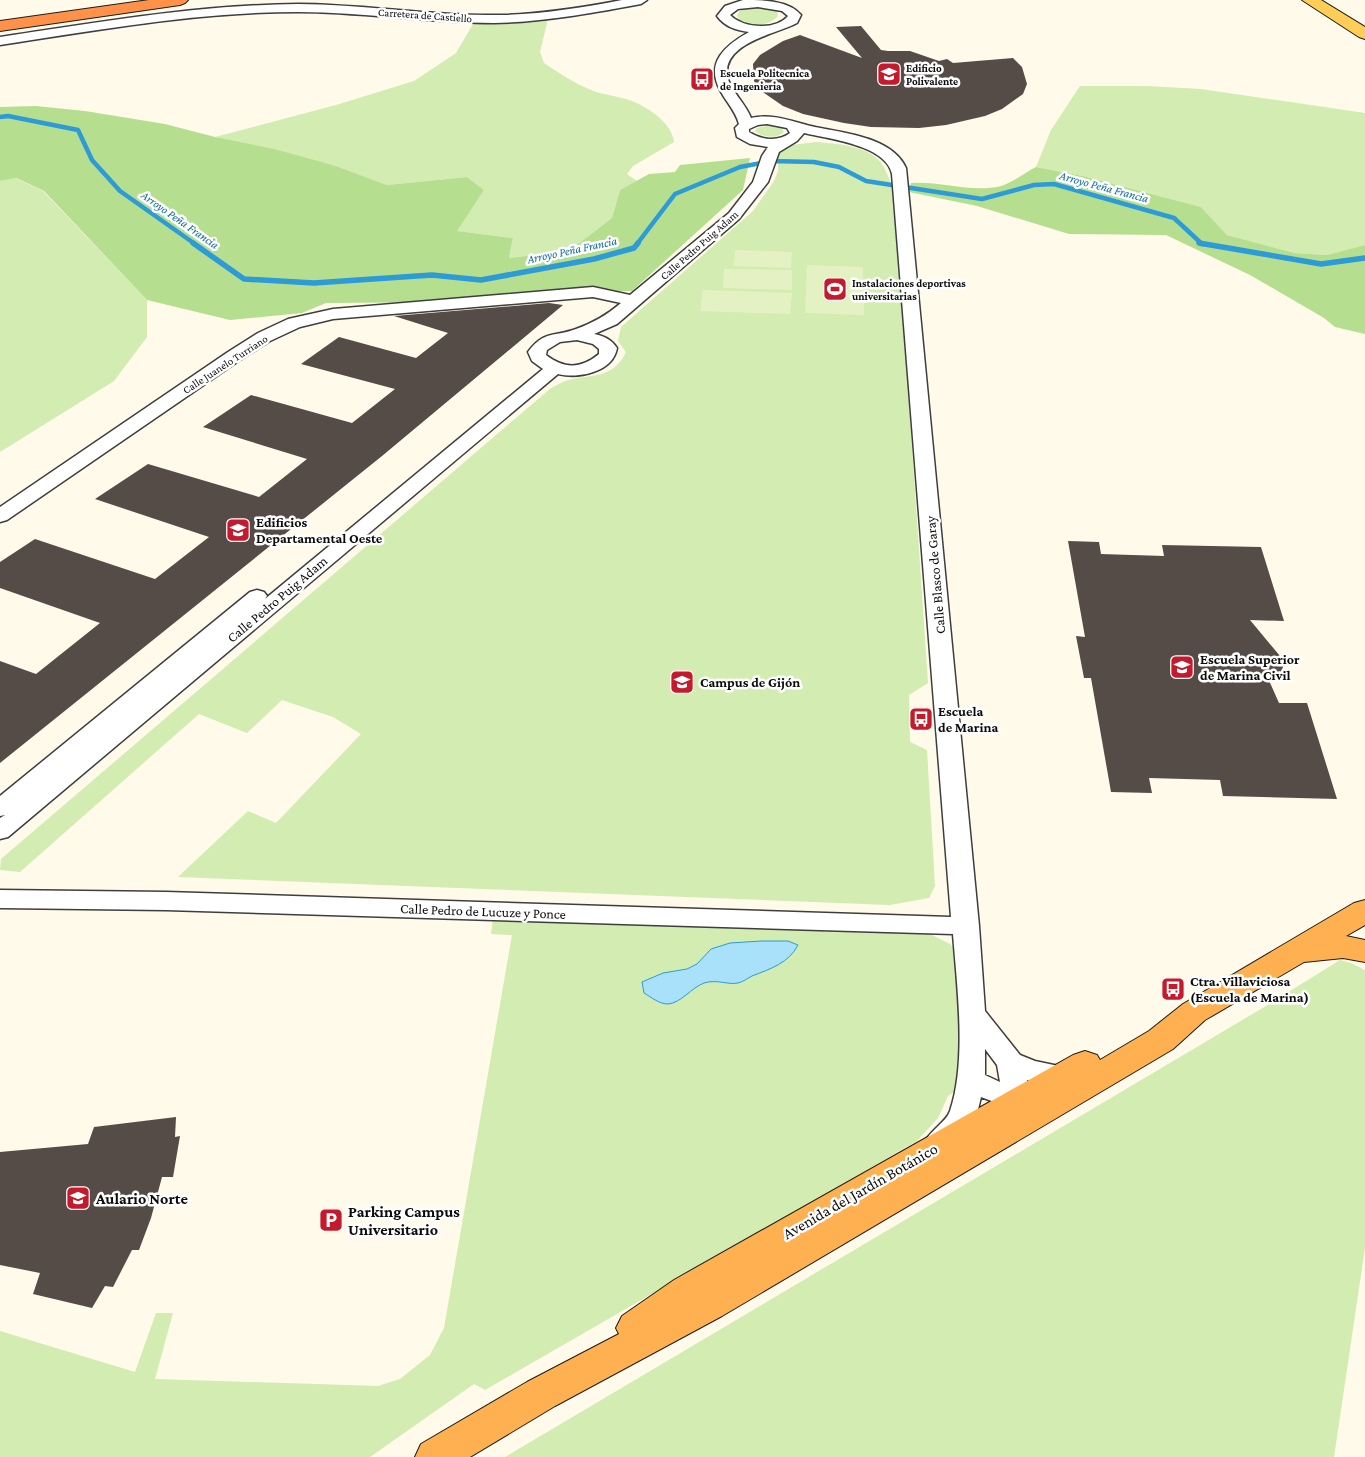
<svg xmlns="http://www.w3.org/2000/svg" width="1365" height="1457" viewBox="0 0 1365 1457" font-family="'Crimson Pro',serif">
<rect width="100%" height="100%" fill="#fffae9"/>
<g fill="#d2ecb1">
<path d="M754 7H769L777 10 778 16C770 26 741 31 737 15L740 11Z"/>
<path d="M548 19 540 52 544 63C559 73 574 83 591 90 603 95 619 96 632 101 649 108 672 123 674 142L633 166 627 174 637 181 620 190 612 218 569 251 509 258 513 238 456 231 484 190 467 177 387 185 336 166 215 137 336 105 414 81 456 53 473 24Z"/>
<polygon points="1080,86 1147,86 1201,89 1365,113 1365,245 1327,255 1295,253 1227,235 1201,207 1083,176 1036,167 1051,130"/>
<path d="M772 125 781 127 784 132C777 139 763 138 755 131L757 128Z"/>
<path d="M816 142C836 144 868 145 881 163 888 172 891 185 895 195L928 683 909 695 910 742 927 750 935 886 929 898 890 905 178 877 248 811 276 823 361 734 333 717 282 700 247 733 199 714 20 872 0 870 1 859 551 388C556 386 560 383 565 381 590 373 612 381 626 352L618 341 621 327 753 211 774 181 778 171V154L792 145Z"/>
<polygon points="15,178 43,191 147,300 147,337 114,381 0,452 0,181"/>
<polygon points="494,911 910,924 950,944 969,968 971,1081 948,1096 938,1118 917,1141 485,1390 474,1384 370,1457 0,1457 0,1331 135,1372 156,1313 173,1313 155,1379 378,1386 400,1379 430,1355 444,1328 512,935 491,934"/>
<polygon points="1340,960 1351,963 1365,970 1365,1248 1334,1457 505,1457 1266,1006"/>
</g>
<g fill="#b6de8f">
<polygon points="36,106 85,111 165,124 215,137 274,149 336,166 387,185 467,177 484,190 457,231 513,238 509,258 569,251 612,218 620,190 649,174 675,172 680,165 750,158 743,190 632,291 593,292 469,302 326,303 302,313 230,320 147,300 44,191 16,178 0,181 0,107"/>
<path d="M1036 167 1083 176 1201 207 1227 235 1295 253 1327 255 1365 245V334L1335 327 1324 318 1250 275 1166 235 1069 234 977 206 909 192 911 183C940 181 968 192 997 187 1010 185 1024 173 1036 167Z"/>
</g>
<g fill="#e4f2c3">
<polygon points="735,250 792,252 791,268 734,266"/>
<polygon points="807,265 863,267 864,315 805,313"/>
<polygon points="724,269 792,270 792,290 723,288"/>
<polygon points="703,290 792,293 790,314 700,311"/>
</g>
<path fill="#aae1fa" stroke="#2c9bd7" d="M761 941H788L798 945C789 963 770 969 752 976 748 978 743 982 738 983 727 985 717 979 704 983 691 988 681 1003 668 1004 659 1004 651 997 644 993L642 982 663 973 687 969 697 964 711 949 730 943Z"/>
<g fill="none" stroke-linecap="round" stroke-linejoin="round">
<g stroke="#2c9bd7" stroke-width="4.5">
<polyline points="0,117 8,116 78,130 92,160 120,191 195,244"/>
<polyline points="637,244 675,194 740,167 772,161 814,162 839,167 866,181 982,199 1034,185 1054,184 1174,218 1202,244"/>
</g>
<g stroke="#2c9bd7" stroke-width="5.5">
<polyline points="193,243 244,279 314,283 432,275 481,280 594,259 634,248 638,243"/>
<polyline points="1199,243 1321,264 1365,258"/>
</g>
</g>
<g fill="#554b47">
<polygon points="861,26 881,50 888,51 910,51 939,61 947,59 953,63 1013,58 1022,67 1027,84 1023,94 1002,109 985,116 946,125 919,128 871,127 844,123 803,114 783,106 760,90 754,81 753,64 760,55 783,41 800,35 862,58 836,27"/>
<polygon points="549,303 563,305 382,456 0,763 0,661 36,674 100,623 0,588 0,562 35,539 155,579 209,537 95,499 148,464 259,497 307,459 203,427 251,395 352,423 395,389 301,364 339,337 416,358 448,333 394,316"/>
<polygon points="1068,541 1099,542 1101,554 1164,556 1162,545 1261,547 1284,621 1250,620 1285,662 1281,672 1267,676 1279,703 1307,703 1337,799 1223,796 1220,780 1149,778 1152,793 1111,792 1091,678 1084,678 1076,636 1085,637"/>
<polygon points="176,1117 175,1137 180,1136 173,1177 162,1177 151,1218 139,1250 132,1250 113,1287 105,1286 92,1308 33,1294 40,1273 0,1265 0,1152 88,1144 94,1127"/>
</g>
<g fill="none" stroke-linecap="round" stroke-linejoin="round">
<g stroke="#3e3e3e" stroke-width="3">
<g id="minor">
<path d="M622 0H647L641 4C593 13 544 22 494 23 429 23 363 12 298 12 197 12 99 30 0 45V37C99 22 197 5 298 4 363 4 429 16 494 15 537 15 580 8 622 0Z"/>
<path d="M743 0C762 0 789 0 801 15L797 23C777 34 715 44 729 82 735 95 746 105 751 118 774 113 793 122 815 127 844 133 892 137 906 168L979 926 985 1011 1020 1055 1035 1061 1073 1069 1077 1076 1073 1083 1063 1086 1027 1080 1030 1094 1038 1096 1042 1104 1038 1112 1028 1115 981 1097 976 1118 972 1126 950 1148 940 1151 930 1148 926 1140C932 1129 946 1122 950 1111 967 1061 957 987 953 934L166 910 0 908V890L166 892 951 917 892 174C886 145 829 139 804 133L797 141 779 152 768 182 739 219 617 324 594 334C604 336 611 339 617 348 613 372 579 379 558 374L8 837 0 839V818L5 815 0 816V796L250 592 257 590 264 592 267 596 265 599 543 369 532 361 528 352C544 330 555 337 576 329 593 323 607 315 621 303L593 297 333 319 300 327 270 341 240 360 7 520 0 522V507L228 352 258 333 288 319 333 309 593 287 630 295 729 213 753 182 762 156 768 147 750 144 737 137 735 128 739 124C735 110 726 102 720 90 705 62 726 45 749 32 736 30 725 27 717 16L725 6ZM758 7 782 11 788 16C775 31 743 28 730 15L738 9ZM767 124 787 128 790 133C778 142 761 140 749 132V129L758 125ZM577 340 593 344 599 349V354C581 369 564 369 546 355L547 350 560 342ZM985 1049 997 1065 1000 1082 985 1075Z"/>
</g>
</g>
<g stroke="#1c1c1c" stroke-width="2">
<polygon id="primary" points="1302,0 1321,0 1365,27 1365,39 1359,37"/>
</g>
<g stroke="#1c1c1c" stroke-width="2">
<polygon id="trunk" points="1365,900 1365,925 1346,936 1365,940 1365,962 1343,958 1304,962 1205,1020 1173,1049 722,1316 555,1406 470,1457 415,1457 421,1444 527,1382 619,1334 616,1328 622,1316 674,1280 1073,1055 1085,1051 1097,1055 1100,1060 1149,1031 1183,1004 1354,903"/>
</g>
<g stroke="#1c1c1c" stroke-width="2">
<polygon id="motorway" points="149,0 188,0 185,3 180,5 0,31 0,21"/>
</g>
<use href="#minor" fill="#fff" fill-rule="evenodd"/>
<use href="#primary" fill="#ffce59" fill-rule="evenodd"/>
<use href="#trunk" fill="#ffb050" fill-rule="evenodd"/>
<use href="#motorway" fill="#ff9248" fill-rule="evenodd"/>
</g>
<defs>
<g id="university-square" transform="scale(1.25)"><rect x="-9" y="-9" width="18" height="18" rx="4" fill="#c41a2b" stroke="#fff"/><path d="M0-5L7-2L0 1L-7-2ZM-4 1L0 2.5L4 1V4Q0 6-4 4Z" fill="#fff"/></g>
<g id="bus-square" transform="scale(1.25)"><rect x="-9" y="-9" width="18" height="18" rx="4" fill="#c41a2b" stroke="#fff"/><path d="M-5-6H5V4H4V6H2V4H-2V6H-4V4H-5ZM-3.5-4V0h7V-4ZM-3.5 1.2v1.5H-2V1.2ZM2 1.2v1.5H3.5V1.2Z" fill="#fff"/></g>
<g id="stadium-square" transform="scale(1.25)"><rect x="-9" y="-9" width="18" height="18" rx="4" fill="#c41a2b" stroke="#fff"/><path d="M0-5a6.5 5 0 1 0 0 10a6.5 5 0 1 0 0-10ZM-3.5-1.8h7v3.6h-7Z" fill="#fff"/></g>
<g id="parking-square" transform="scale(1.25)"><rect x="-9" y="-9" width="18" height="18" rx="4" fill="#c41a2b" stroke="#fff"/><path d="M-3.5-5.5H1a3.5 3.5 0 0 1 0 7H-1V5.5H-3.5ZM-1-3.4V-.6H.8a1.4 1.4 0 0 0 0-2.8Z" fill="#fff"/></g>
</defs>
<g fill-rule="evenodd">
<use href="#university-square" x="889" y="74"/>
<use href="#bus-square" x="702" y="79"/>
<use href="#stadium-square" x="835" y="289"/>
<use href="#university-square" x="238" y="530"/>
<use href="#university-square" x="1182" y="667"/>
<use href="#university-square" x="682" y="682"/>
<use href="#bus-square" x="921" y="719"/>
<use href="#bus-square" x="1173" y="989"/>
<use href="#university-square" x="78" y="1198"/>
<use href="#parking-square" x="331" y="1220"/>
</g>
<g text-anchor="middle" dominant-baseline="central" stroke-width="5" stroke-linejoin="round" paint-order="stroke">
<g font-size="11" fill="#0b0b0b" stroke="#fff">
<text transform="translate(425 15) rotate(4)">Carretera de Castiello</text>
<text transform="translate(699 245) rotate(-41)">Calle Pedro Puig Adam</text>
<text transform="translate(225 364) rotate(-33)">Calle Juanelo Turriano</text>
</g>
<g font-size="11" font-weight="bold" fill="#0b0b0b" stroke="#fff" text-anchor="start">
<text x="906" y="68">Edificio<tspan x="906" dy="13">Polivalente</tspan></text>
<text x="720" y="73">Escuela Politecnica<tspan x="720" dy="13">de Ingenieria</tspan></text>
<text x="852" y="283">Instalaciones deportivas<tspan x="852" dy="13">universitarias</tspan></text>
</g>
<g font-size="12" font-style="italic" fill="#0d6aa5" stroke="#fff">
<text transform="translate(1104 187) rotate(15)">Arroyo Peña Francia</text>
<text transform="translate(180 220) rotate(35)">Arroyo Peña Francia</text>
<text transform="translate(572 250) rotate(-12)">Arroyo Peña Francia</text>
</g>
<g font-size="14" font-weight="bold" fill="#0b0b0b" stroke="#fff" text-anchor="start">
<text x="256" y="522">Edificios<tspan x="256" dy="16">Departamental Oeste</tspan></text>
<text x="1200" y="659">Escuela Superior<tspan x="1200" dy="16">de Marina Civil</tspan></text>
<text x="700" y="682">Campus de Gijón</text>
<text x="938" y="711">Escuela<tspan x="938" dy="16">de Marina</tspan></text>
<text x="1190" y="981">Ctra. Villaviciosa<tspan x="1190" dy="16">(Escuela de Marina)</tspan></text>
</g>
<g font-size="14" fill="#0b0b0b" stroke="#fff">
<text transform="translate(935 575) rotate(-95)">Calle Blasco de Garay</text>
<text transform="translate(277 599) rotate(-40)">Calle Pedro Puig Adam</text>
<text transform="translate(483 911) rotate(2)">Calle Pedro de Lucuze y Ponce</text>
</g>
<g font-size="16" fill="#0b0b0b" stroke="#fff">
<text transform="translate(860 1191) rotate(-30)">Avenida del Jardín Botánico</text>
</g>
<g font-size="16" font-weight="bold" fill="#0b0b0b" stroke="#fff" text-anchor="start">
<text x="96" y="1198">Aulario Norte</text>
<text x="348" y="1211">Parking Campus<tspan x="348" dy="18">Universitario</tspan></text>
</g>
</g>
</svg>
